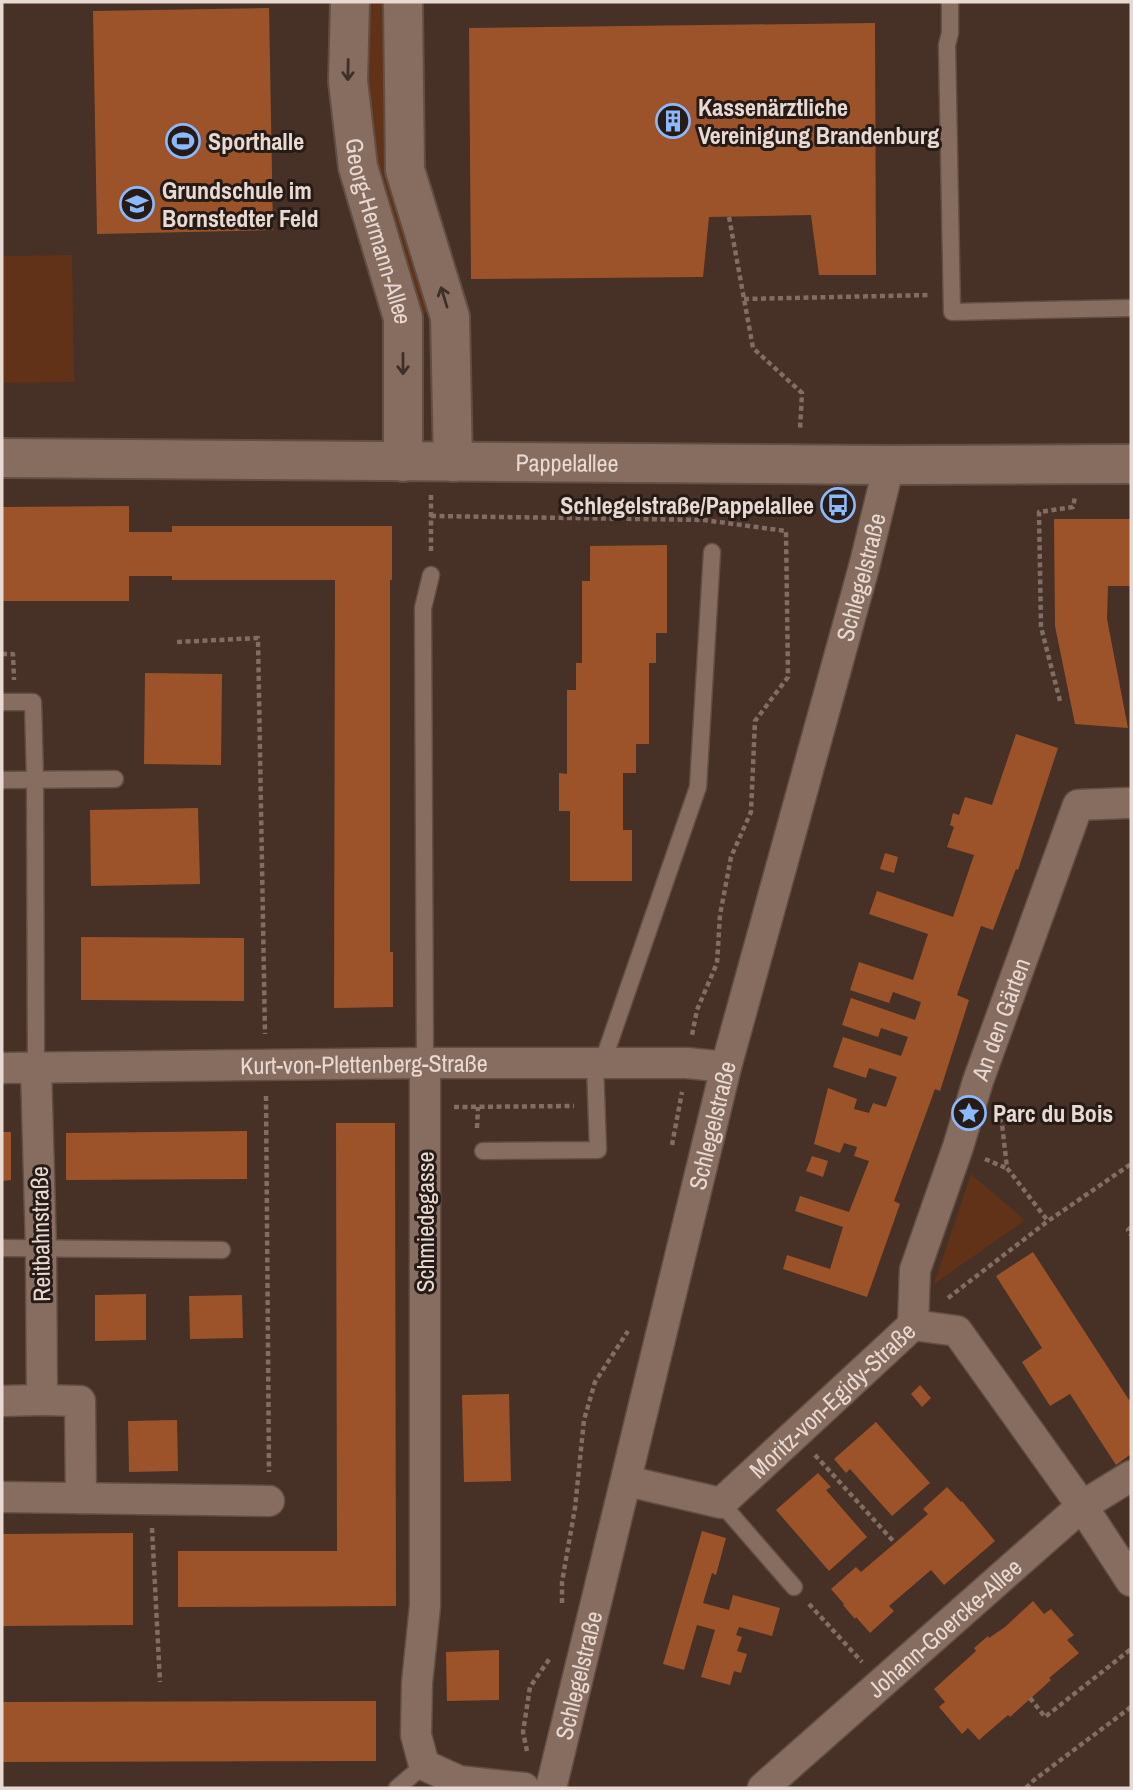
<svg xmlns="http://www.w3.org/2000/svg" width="1133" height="1790" viewBox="0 0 1133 1790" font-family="'Archivo Narrow',sans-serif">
<rect width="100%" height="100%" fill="#473025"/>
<g fill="#623218">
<polygon points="367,2 385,2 435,312 416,314 371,166"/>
<polygon points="72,255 74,382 2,383 2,256"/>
<polygon points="971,1174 1025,1220 934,1284"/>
</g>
<g fill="#9c532a">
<polygon points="269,8 273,230 97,234 93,11"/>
<polygon points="875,23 876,275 819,275 811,215 709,217 703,277 471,279 469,28"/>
<polygon points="129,506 129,532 172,532 172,526 392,526 392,580 390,580 390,952 393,952 393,1007 334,1008 335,580 172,580 172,576 129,576 129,601 2,601 2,507"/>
<polygon points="1054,519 1131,519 1131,586 1108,586 1107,619 1128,728 1075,724 1055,626"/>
<polygon points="667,545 667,633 656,633 656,663 649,663 649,744 636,744 636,773 623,773 623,830 632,830 632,881 570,881 570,811 559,811 559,773 567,774 567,690 576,690 576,663 582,663 582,581 590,581 590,546"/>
<polygon points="145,673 222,674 221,765 144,764"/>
<polygon points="1016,734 1058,748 1018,870 1016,869 993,930 981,926 969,960 957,995 969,1000 940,1091 935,1089 894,1201 900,1204 867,1297 783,1269 787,1255 830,1269 843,1227 795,1211 800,1196 849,1212 869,1161 854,1156 857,1147 844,1143 840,1153 814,1144 828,1088 857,1099 854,1109 869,1113 873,1103 886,1107 897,1077 869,1068 866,1078 833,1067 843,1037 901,1056 908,1037 881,1028 878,1037 842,1025 851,998 915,1020 921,1002 893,992 889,1003 850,990 859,962 913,980 928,934 869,914 877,891 953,917 974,855 947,847 954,827 950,825 953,813 959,815 965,797 992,805"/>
<polygon points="198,808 200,884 91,886 90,810"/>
<polygon points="885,853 898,857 894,873 880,869"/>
<polygon points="81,937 244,938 244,1001 81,1000"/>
<polygon points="336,1123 395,1123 396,1606 178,1607 178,1551 337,1551"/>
<polygon points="247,1131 247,1179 66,1180 66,1133"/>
<polygon points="2,1132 11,1132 11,1180 2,1181"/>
<polygon points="812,1156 828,1161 823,1177 806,1171"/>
<polygon points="1033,1252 1131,1403 1131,1454 1116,1465 1070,1394 1050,1406 1022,1362 1042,1348 996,1276"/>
<polygon points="146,1294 146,1340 95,1341 95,1295"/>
<polygon points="242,1295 243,1338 190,1339 189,1296"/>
<polygon points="920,1385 931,1398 922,1407 911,1394"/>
<polygon points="509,1394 511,1481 464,1482 462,1395"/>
<polygon points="177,1420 178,1471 129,1472 128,1421"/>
<polygon points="876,1422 930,1483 892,1516 850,1469 846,1473 834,1459"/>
<polygon points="818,1473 831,1487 826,1490 867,1537 829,1571 776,1510"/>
<polygon points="947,1487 961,1502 962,1501 995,1541 944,1585 931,1570 889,1606 894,1611 870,1633 856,1617 855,1619 843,1605 844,1604 831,1589 856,1567 861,1572 895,1543 928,1514 923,1509"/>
<polygon points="702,1531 726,1538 716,1575 712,1573 703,1603 729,1610 733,1595 780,1608 772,1636 739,1627 736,1635 742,1637 737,1651 747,1654 741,1673 734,1671 730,1685 701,1677 715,1630 697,1625 684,1670 663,1664"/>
<polygon points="133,1533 133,1625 2,1626 2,1534"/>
<polygon points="1033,1601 1044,1614 1051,1609 1074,1635 1067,1640 1079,1653 1049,1678 1051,1680 1010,1717 1008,1715 979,1740 968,1728 962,1734 939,1707 945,1702 934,1689 976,1651 974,1648 988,1636 989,1638 1005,1627"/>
<polygon points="499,1650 499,1700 447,1701 446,1652"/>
<polygon points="376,1701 376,1761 2,1762 2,1702"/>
</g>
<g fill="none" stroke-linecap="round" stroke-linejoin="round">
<g stroke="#614e44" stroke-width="19">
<g id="service">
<polyline points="950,2 950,33 947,45 952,312 1131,308"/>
<polyline points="2,702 33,702 35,779 36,1068"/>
<polyline points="2,780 115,779"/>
<polyline points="425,1063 423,608 431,575"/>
<polyline points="602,1064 698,787 712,552"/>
<polyline points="483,1151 598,1150 595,1064"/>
<polyline points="2,1248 222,1250"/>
<polyline points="721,1503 794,1587"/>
<polyline points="397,1788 424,1765"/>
</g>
</g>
<g stroke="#614e44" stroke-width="33">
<g id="minor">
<polyline points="425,1063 425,1606 417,1683 416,1735 424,1765 459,1781 524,1788"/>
<path id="s1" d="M2 1068 425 1063H687L726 1067"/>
<path id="s2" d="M913 1325 915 1270 958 1147 978 1081 1078 805 1127 803"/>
<polyline points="42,1400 80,1401 81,1498"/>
<polyline points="2,1401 42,1400 41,1249 36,1068"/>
<path id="s3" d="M627 1481 721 1503 913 1325 957 1331 1082 1506 1131 1581"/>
<polyline points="2,1497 269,1501"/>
<path id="s4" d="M551 1788 726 1067 864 567 889 465"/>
<path id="s5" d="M763 1788 1082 1506 1131 1476"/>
</g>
</g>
<g stroke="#614e44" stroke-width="42">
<g id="tertiary">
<path id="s6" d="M350 2 348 81 358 167 403 318V462"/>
<polyline points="403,2 405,170 450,317 453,462"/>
<path id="s7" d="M2 458 889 465 1131 464"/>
</g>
</g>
<g stroke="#816d64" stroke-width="4.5" stroke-dasharray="5 3.5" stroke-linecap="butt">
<polyline points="729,217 753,348 802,393 800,429"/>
<polyline points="744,299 929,295"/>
<polyline points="431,495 431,553"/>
<polyline points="431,516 704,520 786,531 788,677 755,721 751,812 731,857 720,915 717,963 697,1010 692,1035"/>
<polyline points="177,642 258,638 265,1034"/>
<polyline points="2,654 13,654 14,680"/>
<polyline points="1060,701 1041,627 1039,512 1073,507 1075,497"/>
<polyline points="266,1096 269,1472"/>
<polyline points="454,1107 574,1106"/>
<polyline points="999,1118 1002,1124 1007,1168 1048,1221"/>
<polyline points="477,1128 478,1107"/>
<polyline points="672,1145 682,1092"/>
<polyline points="985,1159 1006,1168"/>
<polyline points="1131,1227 1128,1230 1131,1235"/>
<polyline points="948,1298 1048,1221 1131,1164"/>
<polyline points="815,1455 895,1543"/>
<polyline points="152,1528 160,1682"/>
<polyline points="562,1603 562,1582 575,1508 584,1420 595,1382 628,1331"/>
<polyline points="809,1604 862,1662"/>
<polyline points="1030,1698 1045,1717 1131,1649"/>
<polyline points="527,1751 523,1732 530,1687 550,1658"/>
<polyline points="1026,1788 1034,1780 1131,1707"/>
</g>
<use href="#service" stroke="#876d60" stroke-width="16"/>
<use href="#minor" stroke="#876d60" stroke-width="30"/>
<use href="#tertiary" stroke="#876d60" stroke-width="38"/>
</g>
<defs><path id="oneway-shaft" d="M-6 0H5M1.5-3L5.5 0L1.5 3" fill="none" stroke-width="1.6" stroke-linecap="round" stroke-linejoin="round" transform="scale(1.75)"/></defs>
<g stroke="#3e3028">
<use href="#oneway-shaft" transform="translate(348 70) rotate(91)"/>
<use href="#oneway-shaft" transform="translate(444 297) rotate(-107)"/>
<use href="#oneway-shaft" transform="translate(403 364) rotate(90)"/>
</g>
<defs>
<g id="building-ring" transform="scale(1.75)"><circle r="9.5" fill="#261b16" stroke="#8bb9fc" stroke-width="1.5"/><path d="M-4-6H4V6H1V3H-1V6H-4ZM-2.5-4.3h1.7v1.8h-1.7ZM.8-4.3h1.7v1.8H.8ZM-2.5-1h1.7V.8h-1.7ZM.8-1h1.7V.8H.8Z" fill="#8bb9fc"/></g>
<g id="stadium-ring" transform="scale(1.75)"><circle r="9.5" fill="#261b16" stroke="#8bb9fc" stroke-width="1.5"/><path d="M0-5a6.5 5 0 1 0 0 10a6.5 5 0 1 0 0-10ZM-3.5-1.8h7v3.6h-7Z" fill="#8bb9fc"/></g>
<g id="school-ring" transform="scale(1.75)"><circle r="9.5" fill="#261b16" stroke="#8bb9fc" stroke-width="1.5"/><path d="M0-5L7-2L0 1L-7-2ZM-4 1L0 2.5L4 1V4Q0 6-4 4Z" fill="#8bb9fc"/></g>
<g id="bus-ring" transform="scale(1.75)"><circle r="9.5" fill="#261b16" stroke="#8bb9fc" stroke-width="1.5"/><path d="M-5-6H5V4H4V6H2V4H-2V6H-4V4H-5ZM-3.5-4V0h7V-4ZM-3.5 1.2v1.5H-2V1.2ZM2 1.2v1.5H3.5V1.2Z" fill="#8bb9fc"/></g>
<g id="sight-ring" transform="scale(1.75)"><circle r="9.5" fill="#261b16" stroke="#8bb9fc" stroke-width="1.5"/><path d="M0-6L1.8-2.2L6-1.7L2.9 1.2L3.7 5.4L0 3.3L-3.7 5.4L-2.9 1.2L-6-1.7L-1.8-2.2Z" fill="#8bb9fc"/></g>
</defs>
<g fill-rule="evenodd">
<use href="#building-ring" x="673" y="121"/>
<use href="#stadium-ring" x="183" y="141"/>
<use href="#school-ring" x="137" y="204"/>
<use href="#bus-ring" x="838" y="505"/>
<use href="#sight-ring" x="969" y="1113"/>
</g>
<g text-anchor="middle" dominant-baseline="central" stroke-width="6" stroke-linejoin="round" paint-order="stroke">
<g font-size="24" font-weight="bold" fill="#e8d9d2" stroke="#261b16" text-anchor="start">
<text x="698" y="107">Kassenärztliche<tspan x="698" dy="28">Vereinigung Brandenburg</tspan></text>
<text x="208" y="141">Sporthalle</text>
<text x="162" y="190">Grundschule im<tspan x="162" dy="28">Bornstedter Feld</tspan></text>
<text x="814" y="505" text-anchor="end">Schlegelstraße/Pappelallee</text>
<text x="993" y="1113">Parc du Bois</text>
</g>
<g font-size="24" fill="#e8d9d2" stroke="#261b16">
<text stroke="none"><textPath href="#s6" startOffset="233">Georg-Hermann-Allee</textPath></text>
<text stroke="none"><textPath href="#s7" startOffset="565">Pappelallee</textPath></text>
<text stroke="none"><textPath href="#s4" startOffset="1250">Schlegelstraße</textPath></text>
<text stroke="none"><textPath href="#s2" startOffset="320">An den Gärten</textPath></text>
<text stroke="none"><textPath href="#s1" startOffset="362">Kurt-von-Plettenberg-Straße</textPath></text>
<text stroke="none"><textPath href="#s4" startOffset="682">Schlegelstraße</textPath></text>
<text transform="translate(425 1222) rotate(-90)">Schmiedegasse</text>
<text transform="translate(40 1234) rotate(-91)">Reitbahnstraße</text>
<text stroke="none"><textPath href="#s3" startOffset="248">Moritz-von-Egidy-Straße</textPath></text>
<text stroke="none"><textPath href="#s5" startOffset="242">Johann-Goercke-Allee</textPath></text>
<text stroke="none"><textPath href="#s4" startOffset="116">Schlegelstraße</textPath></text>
</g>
</g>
<rect width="1133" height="1790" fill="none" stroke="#e8d9d2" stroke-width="7"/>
</svg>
